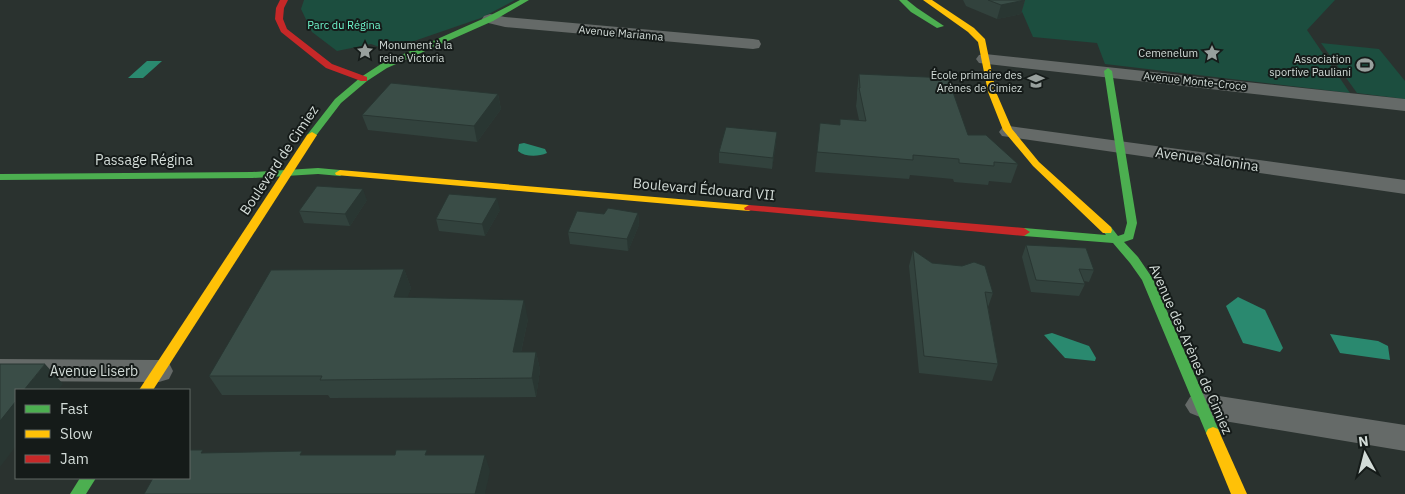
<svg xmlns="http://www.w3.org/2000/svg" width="1405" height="494" viewBox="0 0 1405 494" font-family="'IBM Plex Sans',sans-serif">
<rect width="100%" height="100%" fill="#2a322f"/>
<g fill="#1c4e3f">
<polygon points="304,0 515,0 481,18 388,50 371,44 337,51 312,32 301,9"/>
<polygon points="1017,0 1335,0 1307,30 1350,93 1105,64 1097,43 1033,37"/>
<polygon points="1321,43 1379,49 1405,81 1405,99 1357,93"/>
</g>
<g fill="#2a896f">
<polygon points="147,61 162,61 143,78 128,78"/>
<path d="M524 143 545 149 547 153C538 157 525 157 518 151L519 144Z"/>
<polygon points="1238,297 1265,310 1283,348 1280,352 1243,343 1226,306"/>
<polygon points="1052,333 1089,346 1096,358 1095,361 1065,358 1044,335"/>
<polygon points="1330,334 1378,341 1388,346 1390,360 1340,353"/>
</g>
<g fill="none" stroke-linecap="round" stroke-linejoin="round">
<g fill="#656a68" fill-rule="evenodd">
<polygon points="490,14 505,17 753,39 759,40 761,44 759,48 753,49 505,27 484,22 482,19 484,16"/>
<polygon points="985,54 1405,99 1405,111 979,63 976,59 979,55"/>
<polygon points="1009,126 1405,180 1405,194 1002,136 999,132 1002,128"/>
<polygon points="0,359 159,360 169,363 173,371 169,379 159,382 0,381"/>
<polygon points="1200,393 1405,425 1405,451 1200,417 1190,413 1185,405 1190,397"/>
</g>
<g fill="#4caf50" fill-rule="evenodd">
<polygon points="520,0 529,0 493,21 387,68 367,81 341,103 315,137 309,137 307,135 335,99 361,77 381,64 487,17"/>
<polygon points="899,0 907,0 917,8 944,26 937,28 911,12"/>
<polygon points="1108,68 1112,71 1137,223 1133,239 1124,242 1138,257 1153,279 1220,433 1218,437 1213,439 1208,437 1206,433 1142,280 1130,263 1113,243 1024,236 1018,232 1024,228 1106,235 1102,230 1107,226 1111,227 1118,236 1124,234 1127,223 1104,71"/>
<polygon points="318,168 340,170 345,173 340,176 318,174 252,178 0,180 0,174 252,172"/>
<polygon points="80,478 96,478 86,494 70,494"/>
</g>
<g fill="#ffc107" fill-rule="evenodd">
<polygon points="923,0 932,0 974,28 985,39 996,92 1012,129 1039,162 1111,227 1112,230 1111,233 1103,233 1033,166 1003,130 988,92 978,42 968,32"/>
<polygon points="312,132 317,135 153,390 139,390 307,135"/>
<polygon points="340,170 749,205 754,208 749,211 336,175 335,173"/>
<polygon points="1213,427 1218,429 1247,494 1231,494 1206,433 1208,429"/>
</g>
<g fill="#c62828" fill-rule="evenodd">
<polygon points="280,0 288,0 284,8 283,19 287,29 332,64 367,77 367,81 361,81 326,68 281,32 275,19 276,8"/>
<polygon points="749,205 1024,228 1030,232 1024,236 745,210 744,208"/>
</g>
</g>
<g fill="#32423d">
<polygon points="963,0 1025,0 1021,14 997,19 966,6"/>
<polygon points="859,74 968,135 1018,164 1011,183 989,181 988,185 954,182 953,179 910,175 909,179 815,172 820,123 840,125 840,119 859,120 856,106 857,98 857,92"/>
<polygon points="498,94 501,109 477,142 368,130 362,115"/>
<polygon points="776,143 772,169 719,163 719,152"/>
<polygon points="367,200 350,226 304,223 299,211"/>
<polygon points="500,210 485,236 439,231 436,219"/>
<polygon points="638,213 639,225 628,251 570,244 568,232 604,214"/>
<polygon points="1026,245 1094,270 1089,282 1084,281 1085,284 1079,296 1031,292 1022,257"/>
<polygon points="913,250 932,263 993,293 988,307 998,364 992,381 919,373 909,266"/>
<polygon points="404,269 411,288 407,297 528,319 521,352 536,352 540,370 536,397 330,398 328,395 222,395 209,376"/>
</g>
<g fill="#293632">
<polygon points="1025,0 1021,14 997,19 1001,5"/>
<polygon points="498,94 501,109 477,142 474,126"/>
<polygon points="777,132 776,143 772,169 773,158"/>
<polygon points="363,189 367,200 350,226 345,214"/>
<polygon points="497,198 500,210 485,236 482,224"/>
<polygon points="638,213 639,225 628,251 627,239"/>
<polygon points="404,269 411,288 401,316 394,297"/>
<polygon points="524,300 528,319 517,370 513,352"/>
<polygon points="536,352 540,370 536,397 532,378"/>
<polygon points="45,364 63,384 58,390 24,390"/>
<polygon points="16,401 16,446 0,467 0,421"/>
<polygon points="485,455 490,471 485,494 475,494"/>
</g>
<g fill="#3a4d47" stroke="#293632">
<polygon points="988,0 1025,0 1001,5"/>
<polygon points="859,74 948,78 968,135 986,135 1018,164 994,162 994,166 959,163 959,159 913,155 913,160 817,152 820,123 840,125 840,119 866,121 859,88 860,88"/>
<polygon points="391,83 498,94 474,126 362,115"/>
<polygon points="726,127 777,132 773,158 719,152"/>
<polygon points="317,186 363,189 345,214 299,211"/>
<polygon points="449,194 497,198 482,224 436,219"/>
<polygon points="608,208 638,213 627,239 568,232 577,211 604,214"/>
<polygon points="1026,245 1086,248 1094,270 1079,269 1085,284 1036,280"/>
<polygon points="913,250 932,263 962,266 974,262 985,266 993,293 985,292 998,364 924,356"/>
<polygon points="404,269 394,297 524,300 513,352 536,352 532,378 320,380 322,376 209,376 271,270"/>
<polygon points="0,364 45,364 24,390 16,390 16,401 0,421"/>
<polygon points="189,450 203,450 201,453 302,451 300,455 395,455 396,450 427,450 425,455 485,455 475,494 144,494 153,478 189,478"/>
</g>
<defs>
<g id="sight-bare" transform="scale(1.35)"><path d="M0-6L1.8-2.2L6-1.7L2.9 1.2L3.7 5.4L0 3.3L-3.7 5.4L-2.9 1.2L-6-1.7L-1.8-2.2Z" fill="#98a09d" stroke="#151b19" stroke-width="2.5" paint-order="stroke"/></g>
<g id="stadium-bare" transform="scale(1.35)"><path d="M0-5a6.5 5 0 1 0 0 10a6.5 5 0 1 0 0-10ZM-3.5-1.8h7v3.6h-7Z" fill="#98a09d" stroke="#151b19" stroke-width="2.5" paint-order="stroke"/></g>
<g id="school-bare" transform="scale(1.35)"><path d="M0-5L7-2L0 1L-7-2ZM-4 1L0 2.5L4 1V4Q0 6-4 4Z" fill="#98a09d" stroke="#151b19" stroke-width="2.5" paint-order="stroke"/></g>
</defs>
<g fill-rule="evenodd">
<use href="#sight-bare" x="365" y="51"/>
<use href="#sight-bare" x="1212" y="53"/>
<use href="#stadium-bare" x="1365" y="65"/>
<use href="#school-bare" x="1036" y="81"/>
</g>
<g text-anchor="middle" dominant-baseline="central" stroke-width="4" stroke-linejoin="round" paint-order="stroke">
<g font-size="11" fill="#6ff7cd" stroke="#151b19">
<text x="344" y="25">Parc du Régina</text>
</g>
<g font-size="11" fill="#d3dcd8" stroke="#151b19">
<text transform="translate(621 33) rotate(5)">Avenue Marianna</text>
<text transform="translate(1195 81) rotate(6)">Avenue Monte-Croce</text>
</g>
<g font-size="11" fill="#d3dcd8" stroke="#151b19" text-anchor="end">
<text x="379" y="45" text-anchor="start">Monument à la<tspan x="379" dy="13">reine Victoria</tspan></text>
<text x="1198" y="53">Cemenelum</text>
<text x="1351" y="59">Association<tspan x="1351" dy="13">sportive Pauliani</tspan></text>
<text x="1022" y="75">École primaire des<tspan x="1022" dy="13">Arènes de Cimiez</tspan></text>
</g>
<g font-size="14" fill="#d3dcd8" stroke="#151b19">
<text transform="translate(1207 159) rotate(8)">Avenue Salonina</text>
<text x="144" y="160">Passage Régina</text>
<text transform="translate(279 160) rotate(-56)">Boulevard de Cimiez</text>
<text transform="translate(704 189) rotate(5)">Boulevard Édouard VII</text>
<text transform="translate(1191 349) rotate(66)">Avenue des Arènes de Cimiez</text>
<text x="94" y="371">Avenue Liserb</text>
</g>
</g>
<rect x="15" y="389" width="175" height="90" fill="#151b19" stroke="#616865"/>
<rect x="25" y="405" width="25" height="8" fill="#4caf50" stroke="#616865"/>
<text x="60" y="414" font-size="15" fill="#d3dcd8">Fast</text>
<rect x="25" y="430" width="25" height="8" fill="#ffc107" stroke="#616865"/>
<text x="60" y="439" font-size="15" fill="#d3dcd8">Slow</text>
<rect x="25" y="455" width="25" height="8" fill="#c62828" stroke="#616865"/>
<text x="60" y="464" font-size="15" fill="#d3dcd8">Jam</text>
<g transform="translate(1365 454) rotate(353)" stroke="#151b19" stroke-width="4" paint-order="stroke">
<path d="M0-4L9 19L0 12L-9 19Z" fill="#d3dcd8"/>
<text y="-8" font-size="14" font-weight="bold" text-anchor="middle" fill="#d3dcd8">N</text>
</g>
</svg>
